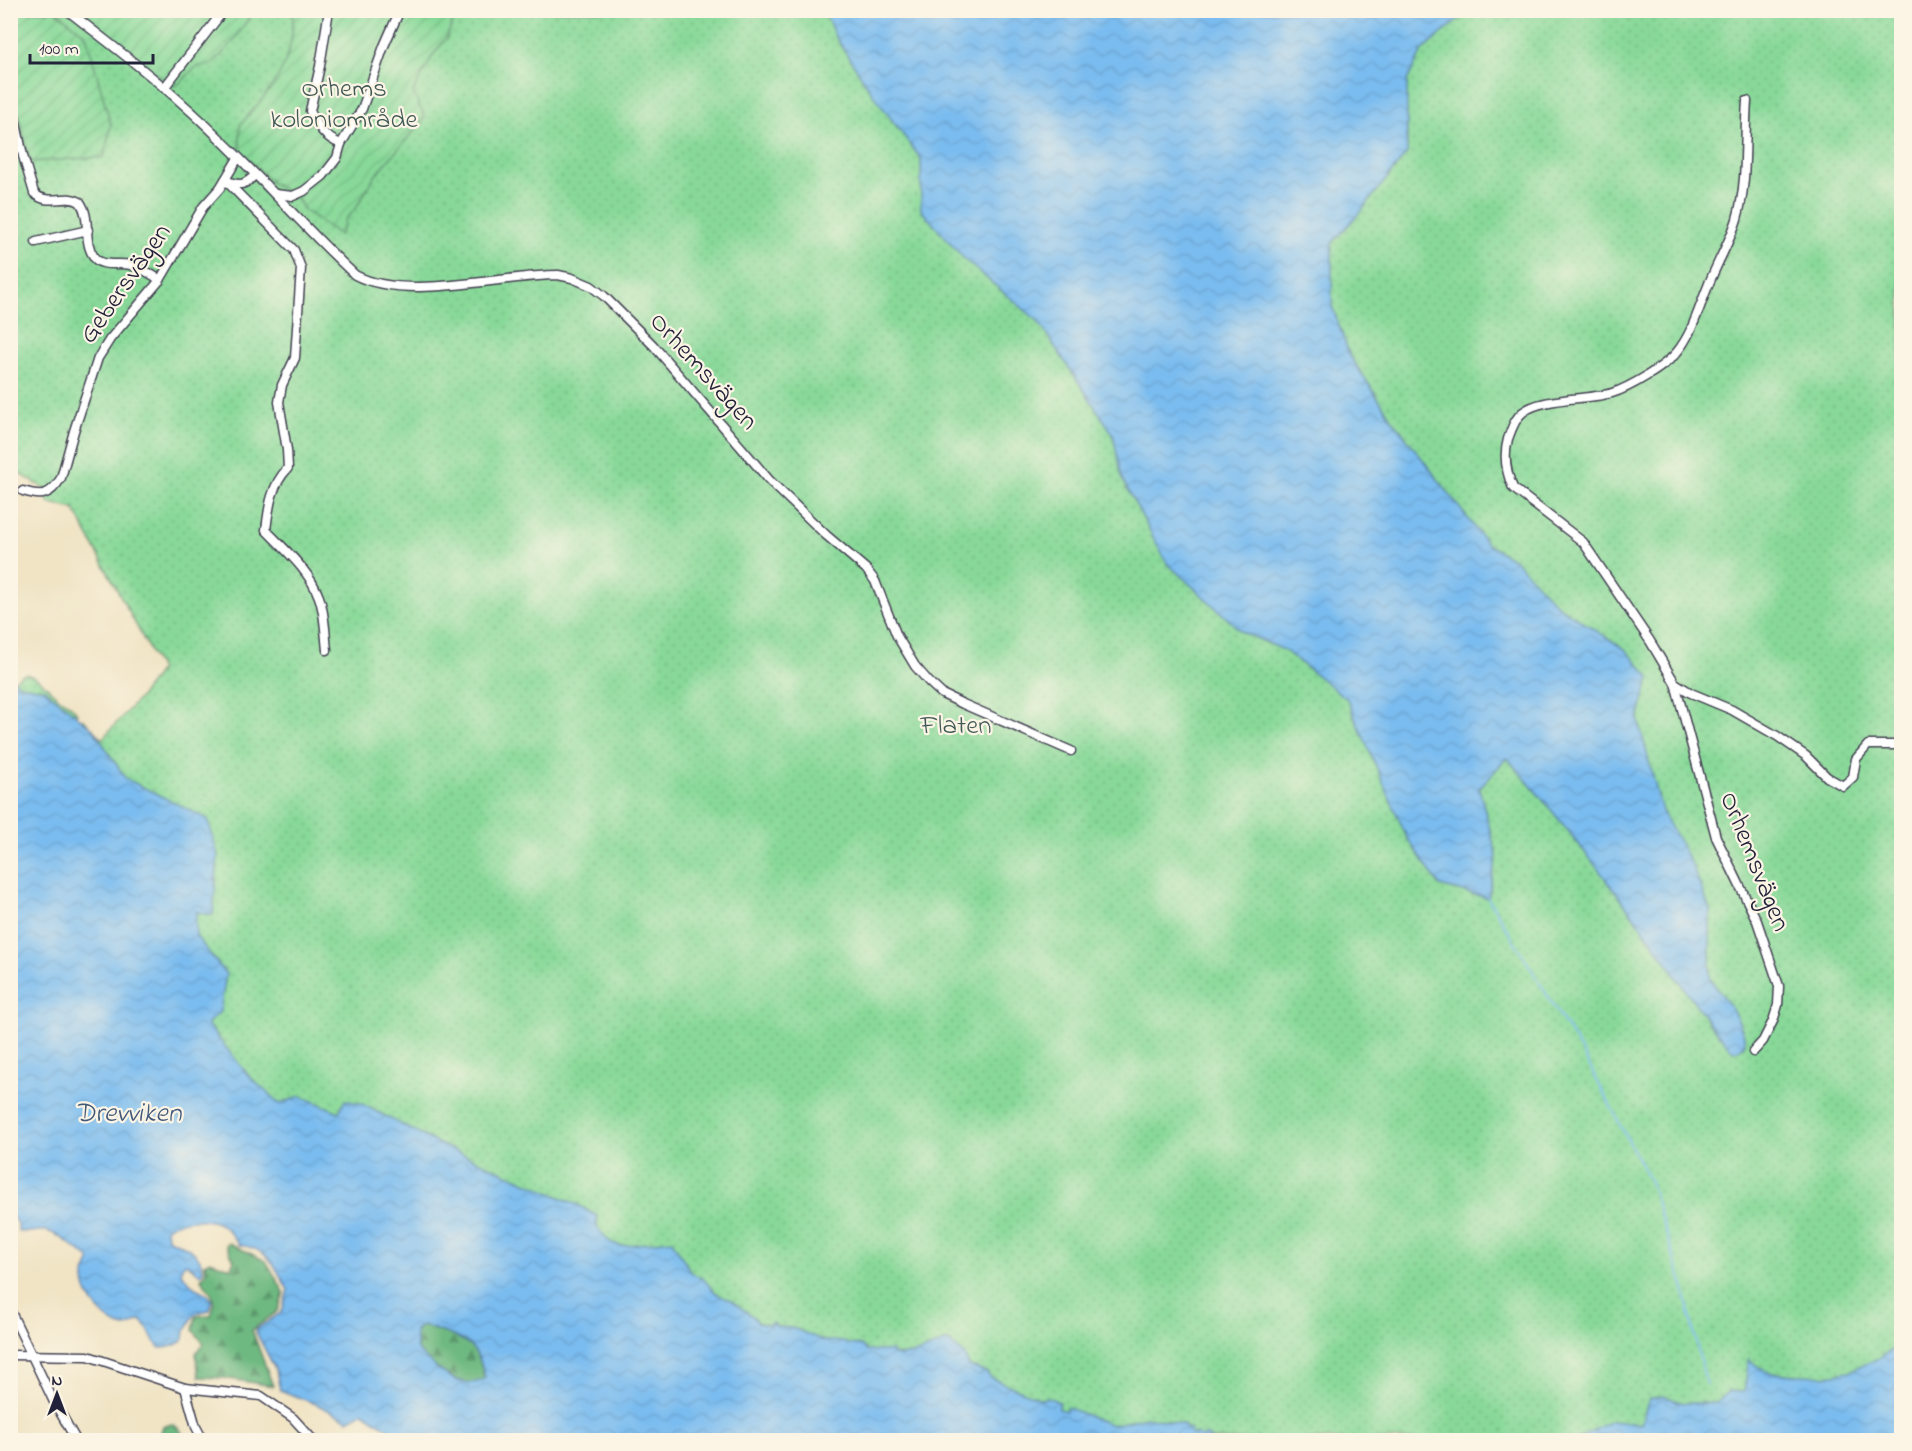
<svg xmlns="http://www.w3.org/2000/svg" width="1912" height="1451" viewBox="0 0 1912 1451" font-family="'Indie Flower',sans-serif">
<defs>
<pattern id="forest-firs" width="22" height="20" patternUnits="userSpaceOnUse" patternTransform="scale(1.5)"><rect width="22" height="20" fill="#6eb981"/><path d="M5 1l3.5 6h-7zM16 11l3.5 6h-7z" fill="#5a966b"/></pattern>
<pattern id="park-dots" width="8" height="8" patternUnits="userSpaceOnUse" patternTransform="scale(1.5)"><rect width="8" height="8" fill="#88d999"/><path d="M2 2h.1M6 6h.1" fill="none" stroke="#75ba85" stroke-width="1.8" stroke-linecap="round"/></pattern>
<pattern id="garden-furrows" width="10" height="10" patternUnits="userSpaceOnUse" patternTransform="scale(1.5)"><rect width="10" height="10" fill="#88d999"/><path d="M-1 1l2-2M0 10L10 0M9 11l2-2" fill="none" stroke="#75ba85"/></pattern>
<pattern id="water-waves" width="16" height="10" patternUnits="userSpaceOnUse" patternTransform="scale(1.5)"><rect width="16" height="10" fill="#7abcef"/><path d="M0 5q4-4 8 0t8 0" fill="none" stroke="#69a1ce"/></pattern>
</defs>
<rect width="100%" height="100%" fill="#fcf5e5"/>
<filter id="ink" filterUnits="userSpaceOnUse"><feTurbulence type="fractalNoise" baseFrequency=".0167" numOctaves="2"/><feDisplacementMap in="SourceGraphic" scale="12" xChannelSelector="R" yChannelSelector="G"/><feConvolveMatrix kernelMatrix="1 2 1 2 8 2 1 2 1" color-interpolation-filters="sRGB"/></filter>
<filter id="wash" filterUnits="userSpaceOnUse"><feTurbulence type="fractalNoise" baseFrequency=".008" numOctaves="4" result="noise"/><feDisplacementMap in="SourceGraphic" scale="24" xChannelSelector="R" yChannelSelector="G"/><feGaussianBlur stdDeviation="1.35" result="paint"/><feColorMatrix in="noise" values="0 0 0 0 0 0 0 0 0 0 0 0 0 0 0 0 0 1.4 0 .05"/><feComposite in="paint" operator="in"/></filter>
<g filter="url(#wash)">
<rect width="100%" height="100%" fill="#f0e4c5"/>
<g fill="url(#forest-firs)" stroke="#486e5e" stroke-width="1.5">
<path d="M229 1243 266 1261 284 1292 278 1311 252 1330 273 1386 224 1378 199 1377 196 1353 204 1344 193 1330 196 1316 211 1315C218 1299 210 1291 201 1279L206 1272 204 1264 210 1261 231 1268 234 1260 226 1245Z"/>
<path d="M423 1325C459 1340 475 1334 485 1378 461 1394 434 1366 417 1351L415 1330Z"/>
<polygon points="173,1424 181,1431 184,1440 162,1440 160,1436 163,1426"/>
</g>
<path fill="url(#park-dots)" stroke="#557e6a" stroke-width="1.5" d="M11 11H1901V1440H680L295 1186 13 682 21 675 26 674C42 678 49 691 62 700 69 704 72 706 77 713L75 718 83 719 102 739 142 695 160 670 74 509 49 503 42 487 11 468Z"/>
<g fill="url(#garden-furrows)" stroke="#557e6a" stroke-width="1.5">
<polygon points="10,11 56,11 86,35 111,125 104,157 30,162 11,84"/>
<path d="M74 11H253L236 38 213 64C185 66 193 76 175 86L144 67Z"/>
<path d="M293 11H457L447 37 433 55 413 92 425 118 374 177 356 208 345 220 340 235 304 210 297 198 272 183 240 151V125C274 86 294 66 293 11Z"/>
<polygon points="10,122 19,154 11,157 10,157"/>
</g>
<g fill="url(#water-waves)" stroke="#4e6f95" stroke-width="1.5" fill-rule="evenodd">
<path d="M824 11H1468L1422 51 1407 81V153L1362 210 1332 243V306L1350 356 1392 419 1488 545 1515 560 1557 605 1626 650 1650 677 1638 719 1662 811 1692 865 1710 910V979C1723 995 1744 1023 1745 1043L1740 1049 1733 1051C1703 1018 1680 981 1654 944 1608 880 1559 817 1507 758L1479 788 1497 856 1488 898 1440 886 1407 838 1347 699 1284 650 1242 632 1167 563 1122 479 1113 434 1038 321 966 261 921 210V159L874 96 835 36Z"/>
<path d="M11 678 20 685 44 689 93 729 126 779 208 819 218 856 213 915 196 912V936L226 974 220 1012 207 1024 249 1076 280 1104 300 1096 339 1112 345 1100 362 1104 435 1142 578 1205 597 1216V1227L610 1242 621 1246 672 1240 690 1271 700 1278 701 1276C710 1286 716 1297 729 1299L755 1318 758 1323 770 1325 772 1322 778 1327 793 1328 824 1341H844L846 1344 861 1345 867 1351H892V1354C909 1360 930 1347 948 1341L964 1354 969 1366 987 1373 991 1378 1041 1399 1048 1397 1059 1402V1409L1066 1411V1407L1112 1425 1146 1417 1183 1424 1187 1429 1190 1428V1433L1193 1435 1196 1433 1202 1437 1206 1435 1212 1440H477C456 1436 437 1443 417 1440 397 1438 379 1422 363 1412L348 1420 316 1404 280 1390 276 1371 255 1330 282 1312 288 1290C274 1265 270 1249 239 1245 234 1239 229 1230 223 1226 208 1216 180 1219 166 1228L167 1238C184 1247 202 1250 203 1272L200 1274 186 1263 182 1267 181 1273 194 1287 207 1294 212 1300 210 1310C206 1311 203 1311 200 1312 191 1313 191 1325 185 1330L184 1339C177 1346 170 1348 160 1348 151 1340 150 1329 141 1320 135 1322 130 1328 124 1327 106 1323 86 1300 84 1281 83 1272 90 1267 90 1259 75 1250 63 1235 46 1231 36 1230 28 1234 18 1231V1225L11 1215ZM423 1325C457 1339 477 1336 485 1378 462 1394 433 1366 417 1350L415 1330Z"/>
<path d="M1901 1342V1440H1627C1604 1431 1596 1439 1575 1440L1611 1421 1641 1424 1649 1399 1664 1396 1683 1403H1717L1728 1391 1744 1392 1749 1359C1755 1365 1760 1369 1768 1372 1777 1375 1824 1376 1834 1375 1851 1372 1892 1354 1901 1342Z"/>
</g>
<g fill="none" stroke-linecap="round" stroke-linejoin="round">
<polyline stroke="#7abcef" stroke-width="2" points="1488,898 1585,1057 1650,1182 1683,1286 1706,1384"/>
</g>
</g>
<g filter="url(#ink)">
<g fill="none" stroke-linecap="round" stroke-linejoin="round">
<g stroke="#413f50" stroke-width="11">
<g id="minor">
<path d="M67 10C106 41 147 71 184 105 244 158 296 220 355 275 406 302 500 275 558 275L572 278 591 286 604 296 653 345 770 481 826 535 866 569 875 581 897 636 915 666 929 682 942 694 963 704 1071 751"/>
<path d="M329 10 320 66 310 111C317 126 325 138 341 144"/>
<polyline points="164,88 224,10"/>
<path d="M10 95 23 156 34 193C48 207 65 193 80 202 92 219 82 240 94 257 101 268 119 262 130 265 141 268 150 273 160 280"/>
<path d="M1747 101C1744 140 1748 181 1737 219 1731 239 1716 265 1708 286 1699 308 1692 334 1677 352 1666 366 1629 388 1612 393 1589 400 1542 397 1523 412 1515 418 1511 430 1508 439 1503 457 1506 472 1513 488L1583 542 1650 641 1675 683 1691 693 1732 710 1777 736 1806 756 1827 777 1843 786 1853 777 1856 759 1868 745H1902"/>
<path d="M225 180 294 250 301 268 295 358 282 385 279 402 287 450 288 468C271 486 269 506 266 530 286 551 309 570 319 597 325 613 325 633 327 650"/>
<path d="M228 181C240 187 246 184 255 175"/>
<polyline points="275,194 293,196 304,191 323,176 337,158 341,144 362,109 384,46 400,10"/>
<polyline points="36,242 88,230"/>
<path d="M23 491C42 497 50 496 61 478L74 431 98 358 110 339 160 280 203 207 220 188 238 158"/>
<polyline points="1675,683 1716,837 1757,921 1779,986 1778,1005 1773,1021 1763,1041 1753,1052"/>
<polyline points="10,1310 53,1400 76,1440"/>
<polyline points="10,1355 88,1356 185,1388 261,1396 293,1418 313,1440"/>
<polyline points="185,1388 196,1427 203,1440"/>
</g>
</g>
<use href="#minor" stroke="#fff" stroke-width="8"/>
</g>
</g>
<g text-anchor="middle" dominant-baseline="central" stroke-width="4.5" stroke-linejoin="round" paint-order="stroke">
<g font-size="27" fill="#415957" stroke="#fcf5e5">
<text x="344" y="89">Orhems<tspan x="344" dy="31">koloniområde</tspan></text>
<text x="956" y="726">Flaten</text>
</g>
<g font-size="27" fill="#22223b" stroke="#fcf5e5">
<text transform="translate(126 284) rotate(-55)">Gebersvägen</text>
<text transform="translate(703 372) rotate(48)">Orhemsvägen</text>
<text transform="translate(1754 862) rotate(68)">Orhemsvägen</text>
</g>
<g font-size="28" font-style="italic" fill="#41587a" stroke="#fcf5e5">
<text x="128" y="1114">Drevviken</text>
</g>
</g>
<rect width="1912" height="1451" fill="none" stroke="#fcf5e5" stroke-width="36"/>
<g transform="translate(57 1394)" stroke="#fcf5e5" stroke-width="4.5" paint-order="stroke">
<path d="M0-4.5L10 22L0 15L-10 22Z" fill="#22223b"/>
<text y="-9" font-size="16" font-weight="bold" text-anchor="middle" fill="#22223b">N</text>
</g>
<path d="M30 54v9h123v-9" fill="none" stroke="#22223b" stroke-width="3"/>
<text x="39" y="54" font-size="18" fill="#22223b" stroke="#fcf5e5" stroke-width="4.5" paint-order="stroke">100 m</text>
</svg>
